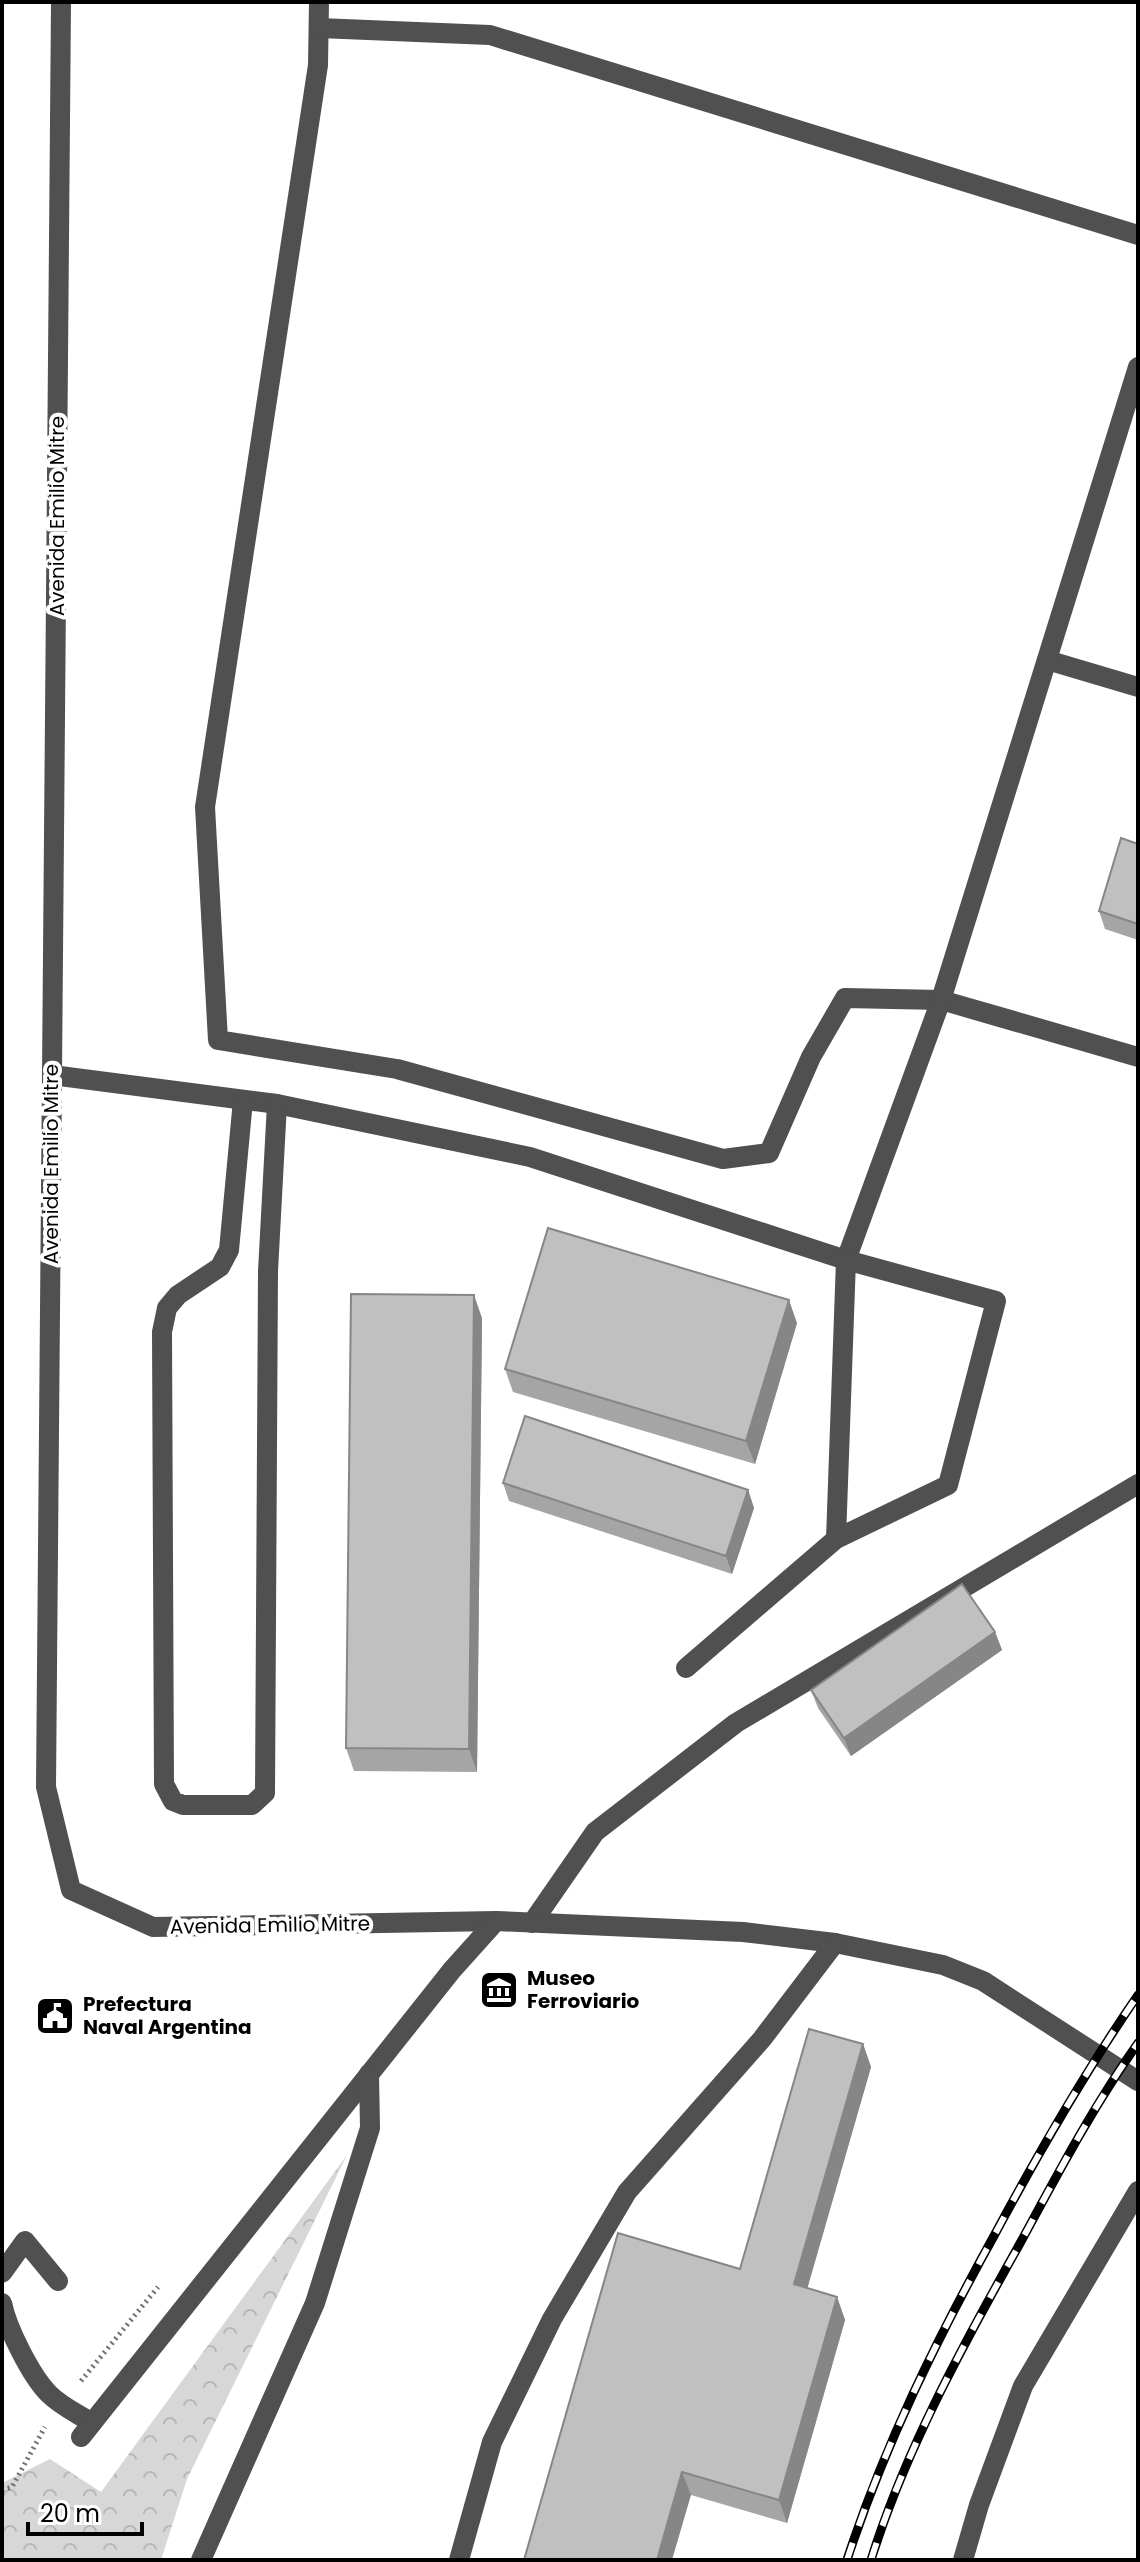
<svg xmlns="http://www.w3.org/2000/svg" width="1140" height="2562" viewBox="0 0 1140 2562" font-family="Poppins,sans-serif">
<defs>
<pattern id="forest-crowns" width="20" height="18" patternUnits="userSpaceOnUse" patternTransform="scale(2)"><rect width="20" height="18" fill="#d7d7d7"/><path d="M2 6a3 3 0 1 1 6 0M12 15a3 3 0 1 1 6 0" fill="none" stroke="#b7b7b7"/></pattern>
</defs>
<rect width="100%" height="100%" fill="#fff"/>
<polygon fill="url(#forest-crowns)" points="347,2155 187,2479 161,2560 2,2560 2,2483 50,2459 101,2492"/>
<g fill="none" stroke-linecap="round" stroke-linejoin="round">
<g stroke="#727272" stroke-width="5" stroke-dasharray="2 4" stroke-linecap="butt">
<polyline points="81,2381 158,2287"/>
<polyline points="2,2490 12,2487 45,2427"/>
</g>
<g stroke="#505050" stroke-width="20">
<polyline points="61,2 46,1787 71,1890 153,1927 496,1921"/>
<polyline points="319,2 318,65 205,807 218,1040 397,1069 723,1159 769,1153 811,1057 845,998 941,1000 1138,1057"/>
<polyline points="319,28 490,35 1138,235"/>
<polyline points="1047,660 1138,687"/>
<polyline points="52,1075 277,1104 530,1157 846,1260 941,1000 1138,367"/>
<polyline points="243,1100 229,1250 220,1267 178,1295 167,1308 162,1332 164,1784 173,1801 183,1805 252,1805 265,1793 268,1271 277,1104"/>
<polyline points="686,1668 836,1539 948,1485 996,1301 846,1260 836,1539"/>
<polyline points="532,1923 595,1832 736,1723 1138,1484"/>
<polyline points="2,2273 25,2241 58,2281"/>
<path d="M2 2303C7 2328 31 2376 49 2394 61 2406 78 2414 92 2423"/>
<polyline points="81,2437 452,1970 496,1921 743,1932 835,1943 943,1965 983,1981 1138,2081"/>
<polyline points="201,2560 315,2303 370,2128 369,2074"/>
<polyline points="459,2560 492,2442 552,2319 627,2192 762,2039 835,1943"/>
<polyline points="963,2560 979,2505 1023,2386 1138,2191"/>
</g>
<g stroke="#000" stroke-width="9">
<g id="rail">
<path d="M847 2560C884 2446 937 2339 995 2234 1039 2152 1085 2072 1138 1995"/>
<path d="M871 2560C905 2451 962 2347 1018 2247 1056 2177 1092 2108 1138 2043"/>
</g>
</g>
<use href="#rail" stroke="#fff" stroke-width="6" stroke-dasharray="18" stroke-linecap="butt"/>
</g>
<g fill="#a5a5a5">
<polygon points="1138,844 1138,940 1105,929 1099,911"/>
<polygon points="482,1318 477,1772 354,1771 346,1748"/>
<polygon points="797,1323 755,1464 513,1392 505,1369"/>
<polygon points="503,1483 748,1490 754,1508 732,1574 509,1501"/>
<polygon points="995,1632 1002,1650 851,1756 818,1708 811,1690"/>
<polygon points="863,2044 871,2067 807,2288 837,2297 845,2320 787,2523 691,2495 524,2560 740,2269"/>
</g>
<g fill="#868686">
<polygon points="474,1295 482,1318 477,1772 469,1749"/>
<polygon points="789,1300 797,1323 755,1464 746,1441"/>
<polygon points="748,1490 754,1508 732,1574 726,1556"/>
<polygon points="995,1632 1002,1650 851,1756 844,1738"/>
<polygon points="863,2044 871,2067 802,2307 794,2284"/>
<polygon points="837,2297 845,2320 787,2523 779,2500"/>
<polygon points="682,2472 691,2495 672,2560 657,2560"/>
</g>
<g fill="#c0c0c0" stroke="#868686" stroke-width="2">
<polygon points="1121,838 1138,844 1138,924 1099,911"/>
<polygon points="548,1228 789,1300 746,1441 505,1369"/>
<polygon points="351,1294 474,1295 469,1749 346,1748"/>
<polygon points="525,1416 748,1490 726,1556 503,1483"/>
<polygon points="962,1584 995,1632 844,1738 811,1690"/>
<polygon points="809,2029 863,2044 794,2284 837,2297 779,2500 682,2472 657,2560 524,2560 618,2233 740,2269"/>
</g>
<defs>
<g id="museum-square" transform="scale(2)"><rect x="-9" y="-9" width="18" height="18" rx="4" fill="#000" stroke="#fff"/><path d="M0-6L6-3V-2H-6V-3ZM-5-1h2V3h-2ZM-1-1h2V3h-2ZM3-1h2V3H3ZM-6 4H6V6H-6Z" fill="#fff"/></g>
<g id="civic-square" transform="scale(2)"><rect x="-9" y="-9" width="18" height="18" rx="4" fill="#000" stroke="#fff"/><path d="M-.6-6.5H3V-4.5H.6V-3L4-1V1h2V6H-6V1h2V-1L-.6-3ZM-1.2 2.5V6h2.4V2.5Z" fill="#fff"/></g>
</defs>
<g fill-rule="evenodd">
<use href="#museum-square" x="499" y="1990"/>
<use href="#civic-square" x="55" y="2016"/>
</g>
<g text-anchor="middle" dominant-baseline="central" stroke-width="8" stroke-linejoin="round" paint-order="stroke">
<g font-size="20" fill="#000" stroke="#fff">
<text transform="translate(57 516) rotate(-90)">Avenida Emilio Mitre</text>
<text transform="translate(51 1164) rotate(-90)">Avenida Emilio Mitre</text>
<text transform="translate(270 1925) rotate(-1)">Avenida Emilio Mitre</text>
</g>
<g font-size="20" font-weight="bold" fill="#000" stroke="#fff" text-anchor="start">
<text x="527" y="1978">Museo<tspan x="527" dy="23">Ferroviario</tspan></text>
<text x="83" y="2004">Prefectura<tspan x="83" dy="23">Naval Argentina</tspan></text>
</g>
</g>
<rect width="1140" height="2562" fill="none" stroke="#000000" stroke-width="8"/>
<path d="M28 2522v12h114v-12" fill="none" stroke="#000000" stroke-width="4"/>
<text x="40" y="2522" font-size="24" fill="#000000" stroke="#ffffff" stroke-width="6" paint-order="stroke">20 m</text>
</svg>
